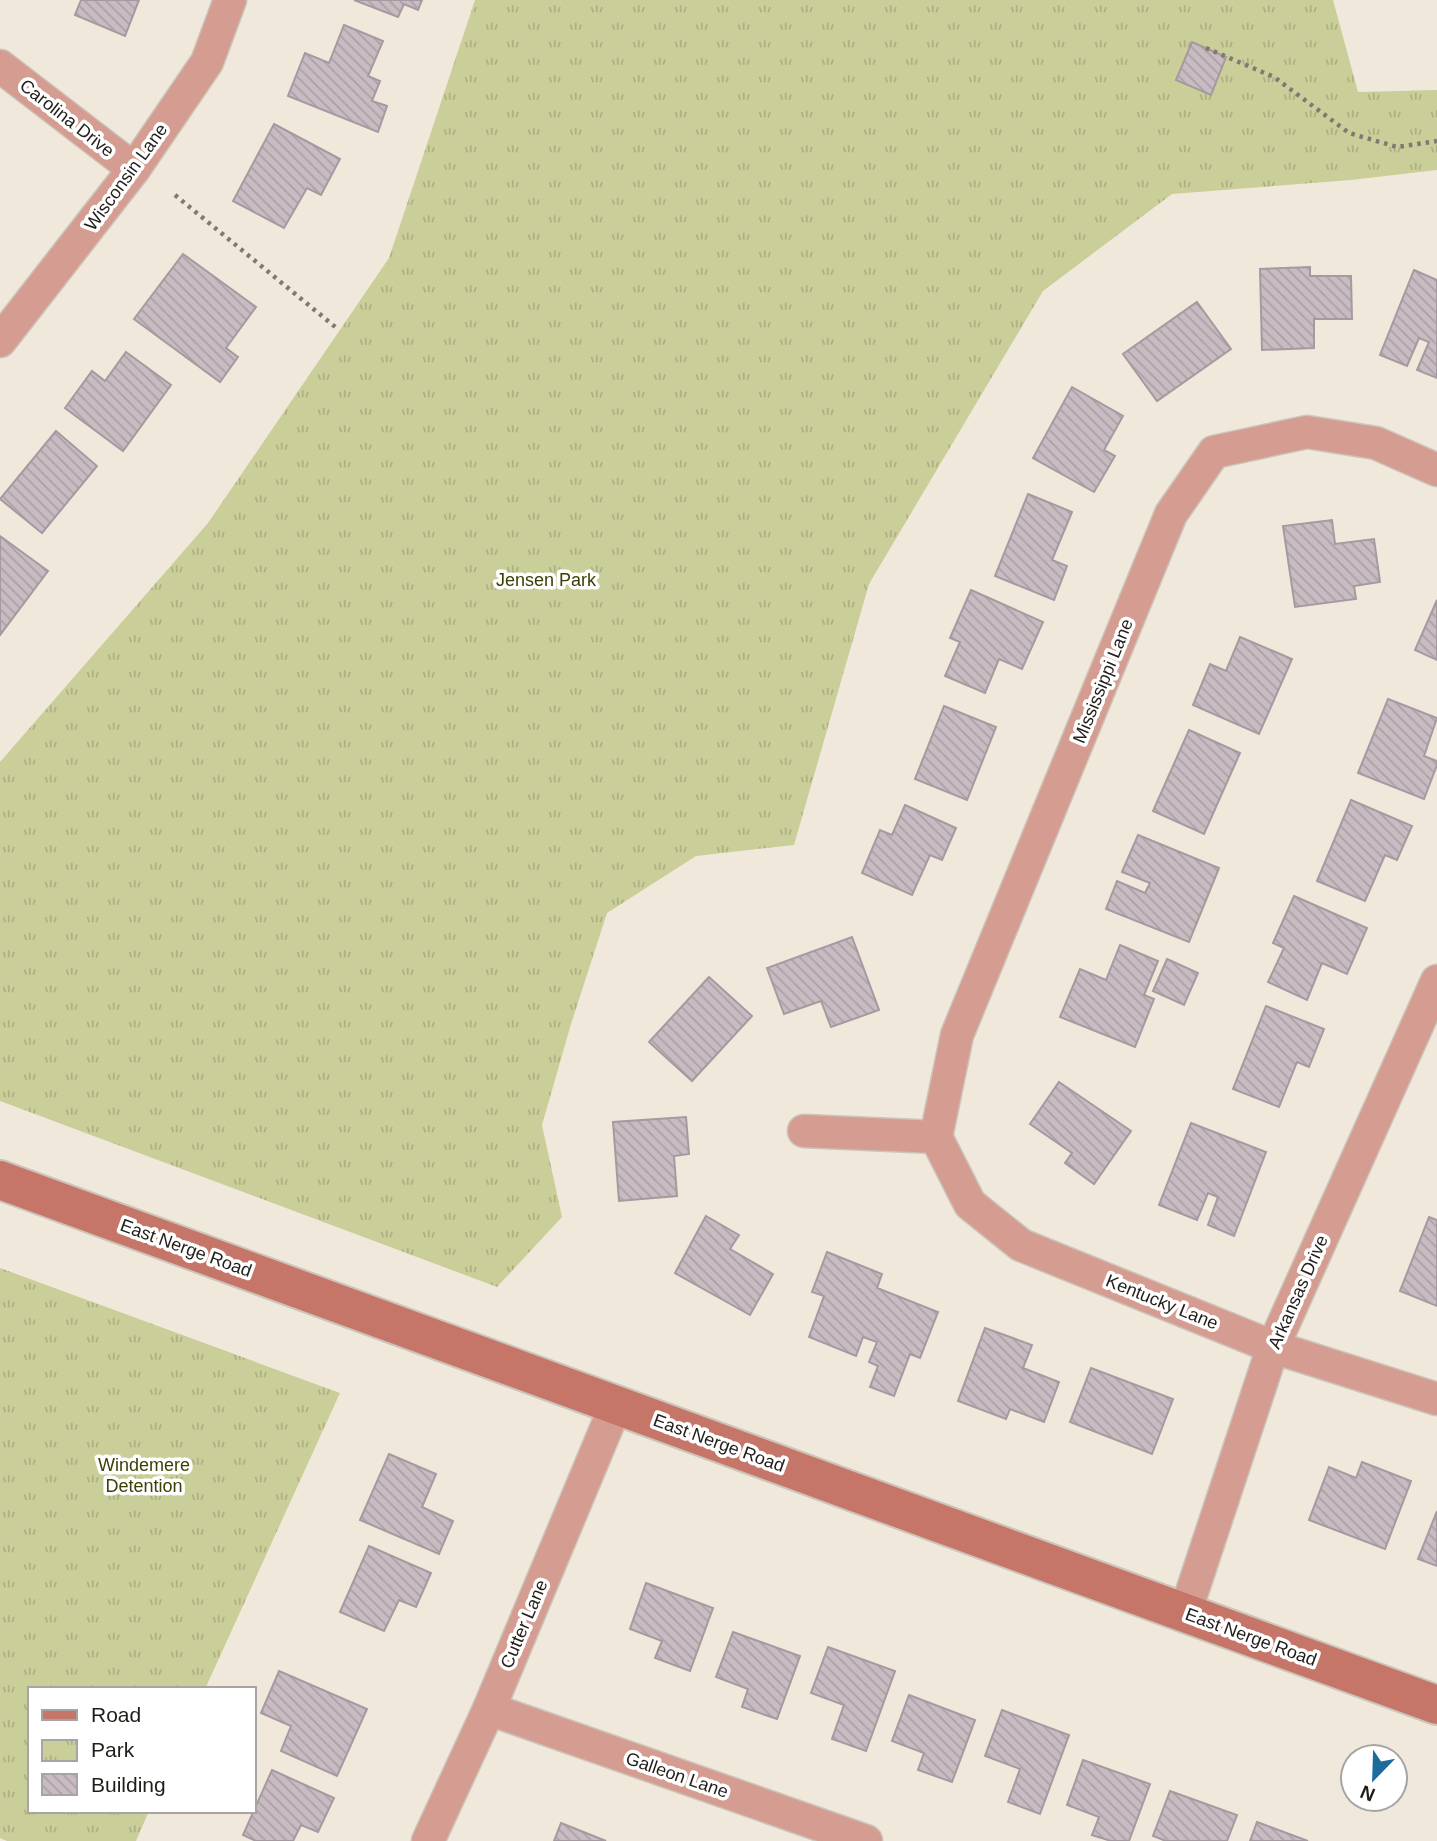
<svg xmlns="http://www.w3.org/2000/svg" width="1437" height="1841" viewBox="0 0 1437 1841" font-family="Helvetica,sans-serif">
<defs>
<pattern id="park-tufts" width="24" height="20" patternUnits="userSpaceOnUse" patternTransform="scale(1.75)"><rect width="24" height="20" fill="#cace99"/><path d="M3 7l-1-3M5 7V3M7 7l1-3M15 17l-1-3M17 17v-4M19 17l1-3" fill="none" stroke="#adb083"/></pattern>
<pattern id="building-back-hatch" width="6" height="6" patternUnits="userSpaceOnUse" patternTransform="scale(1.75)"><rect width="6" height="6" fill="#c9bbc2"/><path d="M-1 5l2 2M0 0l6 6M5-1l2 2" fill="none" stroke="#aca0a6"/></pattern>
</defs>
<rect width="100%" height="100%" fill="#f1e8dc"/>
<g fill="url(#park-tufts)">
<polygon points="475,0 1333,0 1358,92 1437,90 1437,170 1351,180 1172,194 1043,291 869,584 794,845 696,856 607,913 571,1024 542,1125 562,1217 497,1287 0,1101 0,762 208,523 389,258"/>
<polygon points="0,1268 340,1393 205,1689 30,1689 30,1811 149,1811 136,1841 7,1841 0,1838"/>
</g>
<g fill="url(#building-back-hatch)" stroke="#a6999f" stroke-width="2">
<polygon points="81,0 139,0 125,36 75,15"/>
<polygon points="354,0 422,0 418,10 404,4 398,17"/>
<polygon points="344,25 383,41 368,76 380,81 372,101 387,106 378,132 288,96 305,53 329,63"/>
<polygon points="1192,42 1226,57 1211,95 1176,80"/>
<polygon points="274,124 340,159 321,195 307,188 284,228 233,201"/>
<polygon points="183,254 256,307 226,348 238,357 220,382 134,319"/>
<polygon points="1310,267 1310,276 1351,276 1352,319 1314,319 1314,348 1262,350 1260,269"/>
<polygon points="1414,270 1437,280 1437,378 1417,370 1429,342 1419,338 1407,366 1380,355"/>
<polygon points="1197,302 1231,349 1157,401 1123,354"/>
<polygon points="126,352 171,385 123,451 65,408 92,371 105,381"/>
<polygon points="1072,387 1123,416 1104,450 1115,456 1094,492 1033,458"/>
<polygon points="56,431 97,466 42,533 0,499"/>
<polygon points="1028,494 1072,512 1052,560 1067,566 1054,600 995,576"/>
<polygon points="1332,520 1335,544 1374,539 1380,582 1354,586 1356,599 1295,607 1283,526"/>
<polygon points="0,536 48,571 0,635"/>
<polygon points="971,590 1043,622 1022,669 999,659 985,693 945,676 960,642 950,638"/>
<polygon points="1437,600 1437,660 1415,650"/>
<polygon points="1240,637 1292,659 1259,734 1193,705 1210,664 1226,671"/>
<polygon points="1388,699 1437,718 1424,756 1437,761 1437,765 1424,799 1358,773"/>
<polygon points="944,706 996,727 967,800 915,779"/>
<polygon points="1189,730 1240,753 1204,834 1153,811"/>
<polygon points="1351,800 1412,826 1397,860 1385,855 1365,901 1317,881"/>
<polygon points="905,805 956,828 942,860 930,855 912,895 862,873 880,830 892,835"/>
<polygon points="1138,835 1219,868 1189,942 1106,909 1117,881 1145,893 1150,883 1122,872"/>
<polygon points="1294,896 1367,928 1347,974 1322,963 1307,1000 1268,982 1284,948 1273,943"/>
<polygon points="852,937 879,1010 831,1027 821,1001 784,1014 767,968"/>
<polygon points="1120,945 1158,961 1144,995 1154,999 1135,1047 1060,1017 1080,969 1106,980"/>
<polygon points="1167,959 1198,973 1184,1005 1153,991"/>
<polygon points="709,977 752,1016 692,1081 649,1042"/>
<polygon points="1266,1006 1324,1029 1309,1067 1297,1062 1279,1107 1233,1089"/>
<polygon points="1059,1082 1131,1131 1094,1184 1065,1163 1072,1153 1030,1124"/>
<polygon points="686,1117 689,1154 674,1156 677,1196 619,1201 613,1122"/>
<polygon points="1191,1123 1266,1152 1234,1236 1208,1225 1218,1197 1208,1193 1197,1220 1159,1205"/>
<polygon points="706,1216 739,1235 730,1249 773,1274 750,1315 675,1273"/>
<polygon points="1429,1217 1437,1220 1437,1306 1400,1291"/>
<polygon points="827,1252 882,1274 877,1288 938,1312 920,1358 910,1354 894,1396 870,1387 878,1366 869,1362 877,1342 863,1337 856,1356 809,1337 824,1296 812,1292"/>
<polygon points="985,1328 1032,1345 1023,1368 1059,1382 1044,1422 1010,1409 1006,1419 958,1401"/>
<polygon points="1091,1368 1173,1399 1152,1454 1070,1422"/>
<polygon points="389,1454 436,1474 422,1507 453,1521 439,1554 360,1520"/>
<polygon points="1362,1462 1411,1481 1385,1549 1309,1520 1329,1467 1356,1478"/>
<polygon points="1437,1511 1437,1566 1418,1559"/>
<polygon points="369,1546 431,1573 416,1607 399,1600 384,1631 340,1612"/>
<polygon points="646,1583 713,1608 690,1671 655,1658 662,1641 630,1629"/>
<polygon points="733,1632 800,1656 777,1719 742,1707 748,1689 716,1677"/>
<polygon points="828,1647 895,1671 866,1751 832,1739 844,1705 811,1693"/>
<polygon points="279,1671 367,1709 337,1776 281,1751 291,1726 261,1713"/>
<polygon points="909,1695 975,1720 952,1782 918,1770 924,1753 892,1741"/>
<polygon points="1002,1710 1069,1735 1040,1814 1008,1802 1020,1769 985,1756"/>
<polygon points="1083,1760 1150,1784 1129,1841 1111,1841 1092,1835 1099,1817 1067,1805"/>
<polygon points="272,1770 334,1798 318,1832 301,1825 293,1841 256,1841 243,1835"/>
<polygon points="1170,1791 1237,1815 1227,1841 1166,1841 1153,1836"/>
<polygon points="1257,1822 1308,1841 1250,1841"/>
<polygon points="561,1823 606,1841 554,1841"/>
</g>
<g fill="none" stroke-linecap="round" stroke-linejoin="round">
<g stroke="#ccc4b9" stroke-width="35">
<g id="street">
<polyline points="0,66 134,169"/>
<polyline points="0,341 134,169 207,62 230,0"/>
<polyline points="804,1131 936,1137"/>
<polyline points="936,1137 957,1035 1171,514 1214,452 1307,432 1376,443 1437,470"/>
<polyline points="936,1137 970,1204 1021,1245 1273,1347 1437,1399"/>
<polyline points="1185,1613 1273,1347 1437,981"/>
<polyline points="489,1709 866,1841"/>
<polyline points="428,1841 489,1709 616,1405"/>
</g>
</g>
<g stroke="#ccc4b9" stroke-width="42">
<polyline id="secondary" points="0,1180 1437,1705"/>
</g>
<g stroke="#7f7972" stroke-width="4.5" stroke-dasharray="3.5 5" stroke-linecap="butt">
<polyline points="1206,48 1274,77 1349,133 1397,147 1437,141"/>
<polyline points="175,195 339,330"/>
</g>
<use href="#street" stroke="#d59d92" stroke-width="32"/>
<use href="#secondary" stroke="#c67668" stroke-width="38"/>
</g>
<g text-anchor="middle" dominant-baseline="central" stroke-width="7" stroke-linejoin="round" paint-order="stroke">
<g font-size="18" fill="#211e1a" stroke="#fff">
<text transform="translate(67 118) rotate(38)">Carolina Drive</text>
<text transform="translate(126 177) rotate(-54)">Wisconsin Lane</text>
<text transform="translate(1103 681) rotate(-68)">Mississippi Lane</text>
<text transform="translate(186 1248) rotate(20)">East Nerge Road</text>
<text transform="translate(1298 1292) rotate(-66)">Arkansas Drive</text>
<text transform="translate(1162 1302) rotate(22)">Kentucky Lane</text>
<text transform="translate(719 1443) rotate(20)">East Nerge Road</text>
<text transform="translate(524 1624) rotate(-67)">Cutter Lane</text>
<text transform="translate(1251 1637) rotate(20)">East Nerge Road</text>
<text transform="translate(677 1775) rotate(19)">Galleon Lane</text>
</g>
<g font-size="18" fill="#3d3f05" stroke="#fff">
<text x="546" y="580">Jensen Park</text>
<text x="144" y="1465">Windemere<tspan x="144" dy="21">Detention</tspan></text>
</g>
</g>
<rect x="28" y="1687" width="228" height="126" fill="#ffffff" stroke="#a6a5a3" stroke-width="2"/>
<rect x="42" y="1710" width="35" height="10" fill="#c67668" stroke="#a6a5a3" stroke-width="2"/>
<text x="91" y="1722" font-size="21" fill="#211e1a">Road</text>
<rect x="42" y="1740" width="35" height="21" fill="url(#park-tufts)" stroke="#a6a5a3" stroke-width="2"/>
<text x="91" y="1757" font-size="21" fill="#211e1a">Park</text>
<rect x="42" y="1774" width="35" height="21" fill="url(#building-back-hatch)" stroke="#a6a5a3" stroke-width="2"/>
<text x="91" y="1792" font-size="21" fill="#211e1a">Building</text>
<g transform="translate(1374 1778) rotate(203)"><circle r="33" fill="#ffffff" stroke="#a6a5a3" stroke-width="2"/>
<path d="M0-5L12 26L0 18L-12 26Z" fill="#1b6c9d"/>
<text y="-10" font-size="19" font-weight="bold" text-anchor="middle" fill="#211e1a">N</text>
</g>
</svg>
